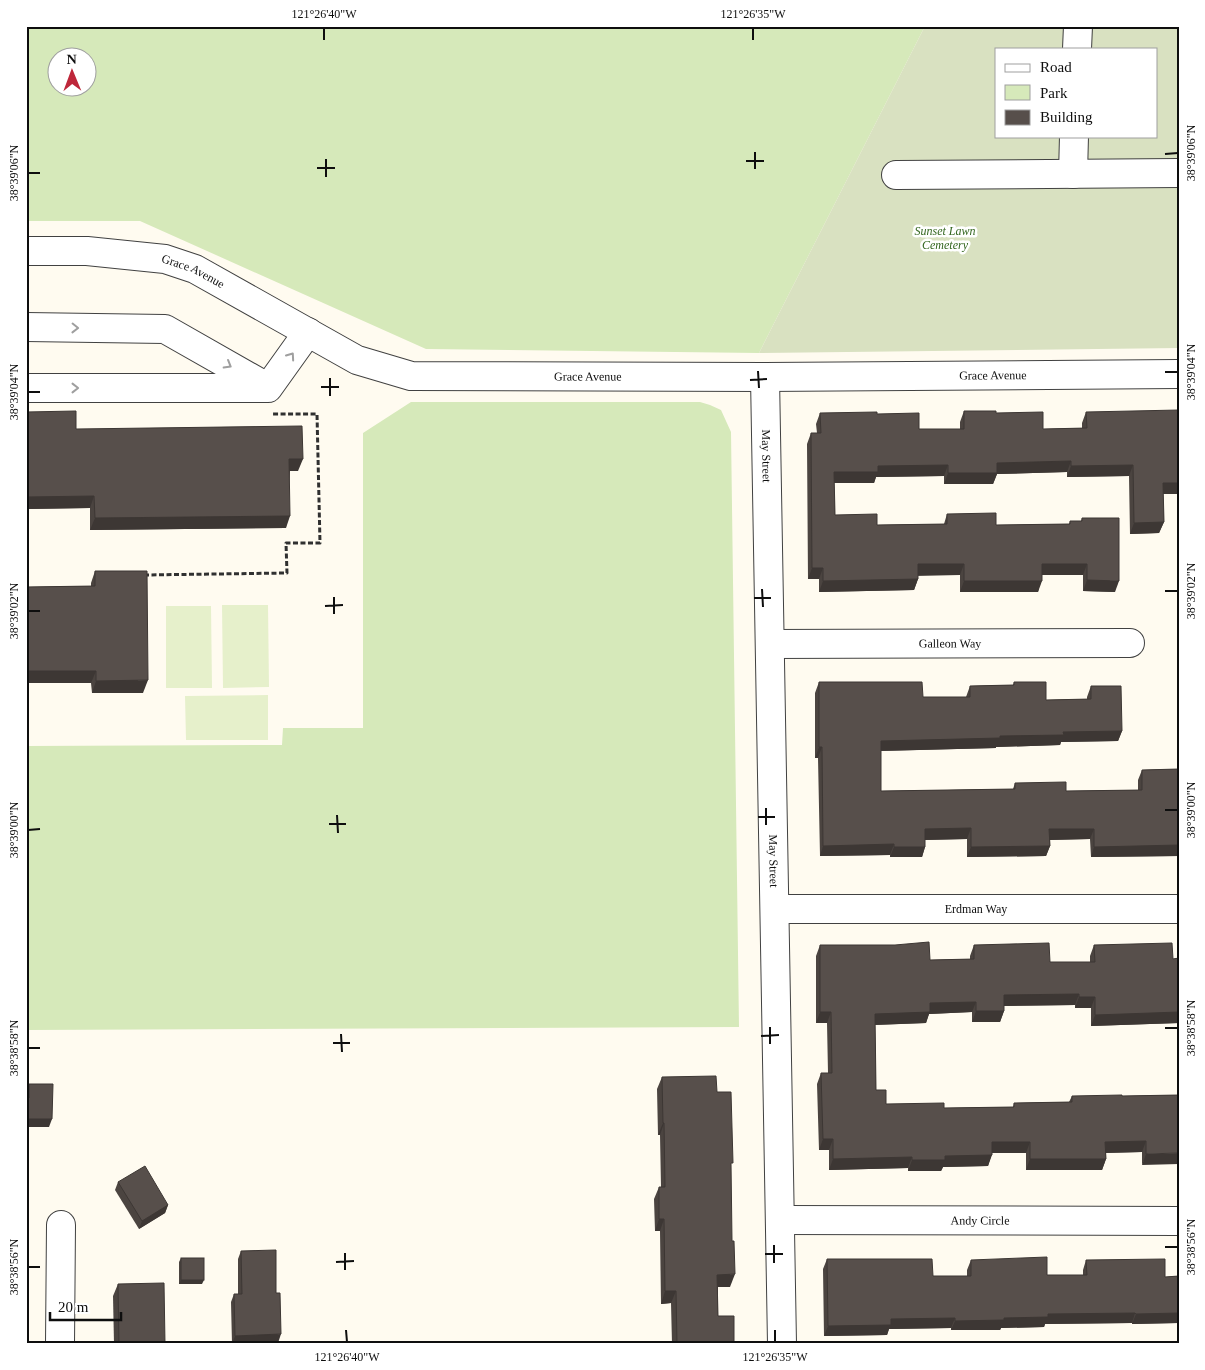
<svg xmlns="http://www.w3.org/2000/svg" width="1205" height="1370" viewBox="0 0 1205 1370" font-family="'Times New Roman',serif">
<rect width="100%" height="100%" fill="#fffbf0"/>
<g fill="#d6e9ba" fill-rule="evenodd">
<path d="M26 26H925L759 353 426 349 140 221H26ZM58 58H88V88H58Z"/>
<polygon points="411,402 700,402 710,405 721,410 731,432 739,1027 26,1030 26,746 282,745 283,728 363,728 363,433"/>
</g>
<path fill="#d9e1c1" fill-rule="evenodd" d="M925 26H1179V348L759 353ZM996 49H1156V136H996Z"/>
<g fill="#e6f0cb">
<polygon points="222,605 268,605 269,687 223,688"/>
<polygon points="166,606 211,606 212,688 166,688"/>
<polygon points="268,695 268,740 186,740 185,696"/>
</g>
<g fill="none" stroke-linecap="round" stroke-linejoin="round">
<g stroke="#414141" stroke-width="30">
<g id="minor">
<polyline points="1077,49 1078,26"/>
<polyline points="1073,174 1074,136"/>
<polyline points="896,175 1179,173"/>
<path id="s1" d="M26 251H87L165 259 195 269 357 360 411 376 765 377 1179 374"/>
<polyline points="26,327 165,329 267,387"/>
<path id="s2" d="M765 377 782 1344"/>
<polyline points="26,388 268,388 308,332"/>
<path id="s3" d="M770 644 1130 643"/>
<path id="s4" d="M775 909H1179"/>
<path id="s5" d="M780 1220 1179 1221"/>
<polyline points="60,1344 61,1225"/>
</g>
</g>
<polyline stroke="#303030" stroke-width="3" stroke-dasharray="5 2.5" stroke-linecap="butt" points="144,575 287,573 286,543 320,543 317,414 272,414"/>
<use href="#minor" stroke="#fff" stroke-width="28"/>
</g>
<g fill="#4b4440">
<polygon points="964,411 996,413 1043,429 1082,428 1082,423 1086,412 1163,494 1164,522 1159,533 1130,534 1129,476 1067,477 1067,472 997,474 993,484 944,484 944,476 876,477 874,483 834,483 835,515 877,525 944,524 947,514 996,525 1069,524 1070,521 1081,521 1082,518 1115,592 1083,591 1083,575 1042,575 1038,592 960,592 960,575 918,575 918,579 914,590 819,592 819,579 808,579 807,444 811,433 817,433 816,424 820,413 877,414 919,429 960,429 960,422"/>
<polygon points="26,412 76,429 298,471 290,471 286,528 90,530 90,508 26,509"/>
<polygon points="95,571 143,693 92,693 91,683 26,683 26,587 91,586 91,583"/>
<polygon points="819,682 923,697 966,697 970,686 1013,685 1014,682 1046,700 1087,699 1087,697 1091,686 1122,731 1118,741 1061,742 1060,745 996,747 996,748 881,751 881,791 1013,789 1015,783 1066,791 1138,790 1138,780 1142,770 1179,769 1179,856 1091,857 1090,839 1050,840 1050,846 1046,856 967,857 967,839 925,840 925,847 922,857 890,857 890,855 820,856 818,758 815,758 815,693"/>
<polygon points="820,945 930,960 970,959 970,956 974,945 1050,962 1090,962 1090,956 1094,945 1173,959 1179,958 1179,1023 1091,1026 1091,1008 1075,1008 1075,1005 1004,1006 1004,1011 1000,1022 972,1022 972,1012 929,1014 926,1023 875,1025 876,1090 886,1104 944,1108 1013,1107 1014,1103 1069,1102 1072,1096 1122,1096 1179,1095 1142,1165 1142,1152 1106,1153 1106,1159 1102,1170 1026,1170 1026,1153 992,1153 988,1166 943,1167 941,1171 908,1171 908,1168 829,1170 829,1150 819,1150 817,1084 821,1073 828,1073 827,1023 816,1023 816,956"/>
<polygon points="662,1077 717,1092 731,1170 730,1287 718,1287 718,1316 734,1344 672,1344 671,1303 661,1304 660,1231 655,1231 654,1199 659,1187 661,1187 660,1135 658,1135 657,1089"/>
<polygon points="29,1084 49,1127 26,1127 26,1092"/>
<polygon points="118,1182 168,1205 165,1213 139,1229 115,1190"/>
<polygon points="241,1251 276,1293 278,1343 232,1344 231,1302 234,1294 238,1294 238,1259"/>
<polygon points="181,1258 202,1284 179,1284 179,1262"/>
<polygon points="827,1259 933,1276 967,1276 967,1270 971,1260 1047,1275 1083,1275 1083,1270 1086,1260 1165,1277 1179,1276 1179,1322 1178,1323 1132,1324 1132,1323 1045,1324 1044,1327 1001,1328 1000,1330 951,1330 951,1328 889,1329 887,1335 824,1336 823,1269"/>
<polygon points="118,1284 165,1344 114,1344 113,1296"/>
</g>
<g fill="#3d3734">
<polygon points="289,459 303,459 298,471 285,471"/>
<polygon points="1071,461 1067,472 997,474 993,484 944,484 948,473 997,463"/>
<polygon points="948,465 944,476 876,477 874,483 830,483 834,472 878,466"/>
<polygon points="1133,465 1129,476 1067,477 1071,466"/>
<polygon points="1163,483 1179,483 1179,494 1159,494"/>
<polygon points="94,496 90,508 26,509 26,497"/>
<polygon points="290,516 286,528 90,530 95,518"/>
<polygon points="1164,522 1159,533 1130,534 1134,523"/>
<polygon points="918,564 964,564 960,575 914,576"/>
<polygon points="1042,564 1087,564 1083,575 1038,575"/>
<polygon points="812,568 823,568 819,579 808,579"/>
<polygon points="918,579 914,590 819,592 823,581"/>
<polygon points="1087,580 1119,581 1115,592 1083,591"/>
<polygon points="964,581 1042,581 1038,592 960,592"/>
<polygon points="26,671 96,671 91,683 26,683"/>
<polygon points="148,680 143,693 92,693 96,681"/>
<polygon points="1122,731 1118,741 1061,742 1060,745 996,747 996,748 877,751 881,741 1000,736 1063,732"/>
<polygon points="819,747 822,747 818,758 815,758"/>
<polygon points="971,828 967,839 921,840 925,829"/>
<polygon points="1049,829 1094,829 1090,839 1046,840"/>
<polygon points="894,844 890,855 820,856 823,846"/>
<polygon points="1179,845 1179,856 1091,857 1094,847"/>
<polygon points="1050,846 1046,856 967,857 971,847"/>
<polygon points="894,847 925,847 922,857 890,857"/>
<polygon points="1079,994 1075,1005 1000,1006 1004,995"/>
<polygon points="1079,997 1095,997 1091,1008 1075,1008"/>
<polygon points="976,1002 972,1012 929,1014 926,1023 871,1025 875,1014 930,1003"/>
<polygon points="976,1011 1004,1011 1000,1022 972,1022"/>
<polygon points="820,1012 831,1012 827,1023 816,1023"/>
<polygon points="1179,1012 1179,1023 1091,1026 1095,1015"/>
<polygon points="26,1119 52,1119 49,1127 26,1127"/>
<polygon points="663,1123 664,1123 660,1135 658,1135"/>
<polygon points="823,1139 833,1139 829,1150 819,1150"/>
<polygon points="1146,1141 1142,1152 1101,1153 1105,1142"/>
<polygon points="992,1142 1030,1142 1026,1153 988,1153"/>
<polygon points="1179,1153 1179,1164 1142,1165 1146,1154"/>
<polygon points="992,1155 988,1166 943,1167 941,1171 908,1171 912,1160 945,1156"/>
<polygon points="912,1157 908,1168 829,1170 833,1159"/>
<polygon points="1030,1159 1106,1159 1102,1170 1026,1170"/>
<polygon points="168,1205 165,1213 139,1229 142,1221"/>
<polygon points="659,1219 664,1219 660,1231 655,1231"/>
<polygon points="735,1274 730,1287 713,1287 717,1275"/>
<polygon points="181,1280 204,1280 202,1284 179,1284"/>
<polygon points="665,1291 676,1291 671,1303 661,1304"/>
<polygon points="1135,1313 1132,1323 1045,1324 1044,1327 1001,1328 1000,1330 951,1330 955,1321 1004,1318 1048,1314"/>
<polygon points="1179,1313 1178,1323 1132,1324 1136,1314"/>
<polygon points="955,1318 951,1328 889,1329 887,1335 824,1336 828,1326 891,1319"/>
<polygon points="281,1334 278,1343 232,1344 235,1336"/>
</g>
<g fill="#574f4b" stroke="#3d3734">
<polygon points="1179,410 1179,483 1163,483 1164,522 1134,523 1133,465 1071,466 1071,461 997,463 997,473 948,473 948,465 878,466 878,472 834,472 835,515 877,514 877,525 947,524 947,514 996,513 996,525 1070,524 1070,521 1082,521 1082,518 1119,518 1119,581 1087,580 1087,564 1042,564 1042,581 964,581 964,564 918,564 918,579 823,581 823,568 812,568 811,433 821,433 820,413 877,412 877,414 919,413 919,429 964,429 964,411 996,411 996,413 1043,412 1043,429 1087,428 1086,412"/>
<polygon points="76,411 76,429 302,426 303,459 289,459 290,516 95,518 94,496 26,497 26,412"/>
<polygon points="95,571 147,571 148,680 96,681 96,671 26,671 26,587 95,586"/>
<polygon points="819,682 922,682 923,697 970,697 970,686 1014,685 1014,682 1046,682 1046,700 1091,699 1091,686 1121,686 1122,731 1063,732 1064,735 1000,736 1000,738 881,741 881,791 1015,789 1015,783 1066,782 1066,791 1142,790 1142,770 1179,769 1179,845 1094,847 1094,829 1049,829 1050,846 971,847 971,828 925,829 925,847 894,847 894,844 823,846 822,747 819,747"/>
<polygon points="929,942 930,960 974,959 974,945 1049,943 1050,962 1095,962 1094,945 1172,943 1173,959 1179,958 1179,1012 1095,1015 1095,997 1079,997 1079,994 1004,995 1004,1011 976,1011 976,1002 930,1003 930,1012 875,1014 876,1090 886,1090 886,1104 944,1103 944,1108 1014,1107 1014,1103 1072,1102 1072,1096 1122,1095 1122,1096 1179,1095 1179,1153 1146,1154 1146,1141 1105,1142 1106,1159 1030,1159 1030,1142 992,1142 992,1155 945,1156 945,1160 912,1160 912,1157 833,1159 833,1139 823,1139 821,1073 832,1073 831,1012 820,1012 820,945 895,945"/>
<polygon points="716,1076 717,1092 731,1092 733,1163 731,1163 732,1241 734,1241 735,1274 717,1275 718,1316 734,1316 734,1344 677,1344 676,1291 665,1291 664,1219 659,1219 659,1187 665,1187 664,1123 663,1123 662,1077"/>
<polygon points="29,1084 53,1084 52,1119 26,1119 26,1098 29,1098"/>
<polygon points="145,1166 168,1205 142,1221 118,1182"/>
<polygon points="276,1250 276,1293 280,1293 281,1334 235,1336 234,1294 242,1294 241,1251"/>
<polygon points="1047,1257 1047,1275 1087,1275 1086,1260 1165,1259 1165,1277 1179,1276 1179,1313 1136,1314 1135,1313 1048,1314 1048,1317 1004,1318 1004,1320 955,1321 955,1318 891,1319 891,1325 828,1326 827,1259 932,1259 933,1276 971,1276 971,1260"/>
<rect x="181" y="1258" width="23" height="22"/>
<polygon points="164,1283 165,1344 119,1344 118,1284"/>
</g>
<defs><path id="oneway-chevron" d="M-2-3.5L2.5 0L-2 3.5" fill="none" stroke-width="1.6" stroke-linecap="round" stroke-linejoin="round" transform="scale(1.25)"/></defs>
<g stroke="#9f9f9f">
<use href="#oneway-chevron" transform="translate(75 328) rotate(1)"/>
<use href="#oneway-chevron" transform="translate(291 356) rotate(-55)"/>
<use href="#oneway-chevron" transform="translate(228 365) rotate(30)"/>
<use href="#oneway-chevron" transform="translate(75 388)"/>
</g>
<path fill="none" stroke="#0e0e0e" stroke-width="2" d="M324 28V40M753 28V40M755 152V169M1165 154 1178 153M326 159V177M746 161H764M317 168H335M28 173H40M758 371 759 388M1165 372H1178M330 378V396M750 380 767 379M321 387H339M28 392H40M762 589 763 607M1165 591H1178M334 597V614M754 598H771M325 606 343 605M28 611H40M766 808V825M1165 810H1178M337 815 338 833M758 817H775M329 824H346M28 830 40 829M770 1027V1044M1165 1028H1178M341 1034 342 1052M761 1036 779 1035M333 1043H350M28 1048H40M774 1245V1263M1165 1247H1178M345 1253V1270M765 1254H783M336 1262 354 1261M28 1267H40M346 1330 347 1342M775 1330V1342"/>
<g text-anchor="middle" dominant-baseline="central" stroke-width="5" stroke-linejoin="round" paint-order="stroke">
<g font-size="12" font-style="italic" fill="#33661f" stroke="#fff">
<text x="945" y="231">Sunset Lawn<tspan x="945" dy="14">Cemetery</tspan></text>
</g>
<g font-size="12" fill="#0e0e0e" stroke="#fff">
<text stroke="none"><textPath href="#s1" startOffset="170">Grace Avenue</textPath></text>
<text stroke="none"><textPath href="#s1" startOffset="995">Grace Avenue</textPath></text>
<text stroke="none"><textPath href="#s1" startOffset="590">Grace Avenue</textPath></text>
<text stroke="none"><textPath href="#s2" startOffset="79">May Street</textPath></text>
<text stroke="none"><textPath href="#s3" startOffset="180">Galleon Way</textPath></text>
<text stroke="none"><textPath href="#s2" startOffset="484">May Street</textPath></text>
<text stroke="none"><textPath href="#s4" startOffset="201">Erdman Way</textPath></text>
<text stroke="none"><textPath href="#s5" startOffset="200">Andy Circle</textPath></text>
</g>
</g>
<rect width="1205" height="1370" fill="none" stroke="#ffffff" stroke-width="55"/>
<rect x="995" y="48" width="162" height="90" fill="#ffffff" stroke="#9f9f9f"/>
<rect x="1005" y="64" width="25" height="8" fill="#ffffff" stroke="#9f9f9f"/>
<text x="1040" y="72" font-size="15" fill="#0e0e0e">Road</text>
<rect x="1005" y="85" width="25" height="15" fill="#d6e9ba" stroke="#9f9f9f"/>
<text x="1040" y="98" font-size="15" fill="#0e0e0e">Park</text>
<rect x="1005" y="110" width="25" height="15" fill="#574f4b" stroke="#9f9f9f"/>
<text x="1040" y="122" font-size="15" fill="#0e0e0e">Building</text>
<g transform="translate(72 72) rotate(359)"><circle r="24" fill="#ffffff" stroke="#9f9f9f"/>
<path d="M0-4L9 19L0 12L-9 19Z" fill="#be273a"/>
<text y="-8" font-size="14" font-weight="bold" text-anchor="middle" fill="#0e0e0e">N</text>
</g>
<path d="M50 1312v8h71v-8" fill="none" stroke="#0e0e0e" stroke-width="2.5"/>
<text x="58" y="1312" font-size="15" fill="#0e0e0e" stroke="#ffffff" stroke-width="4" paint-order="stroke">20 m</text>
<rect x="28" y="28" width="1150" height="1314" fill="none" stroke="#0e0e0e" stroke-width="2"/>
<g font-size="12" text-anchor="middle" fill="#0e0e0e">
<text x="324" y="18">121°26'40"W</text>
<text x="753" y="18">121°26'35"W</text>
<text transform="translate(1191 153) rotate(-90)" y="4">38°39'06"N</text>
<text transform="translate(14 173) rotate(-90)" y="4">38°39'06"N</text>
<text transform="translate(1191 372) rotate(-90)" y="4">38°39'04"N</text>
<text transform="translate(14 392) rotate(-90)" y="4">38°39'04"N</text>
<text transform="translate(1191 591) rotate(-90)" y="4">38°39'02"N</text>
<text transform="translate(14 611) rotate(-90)" y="4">38°39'02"N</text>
<text transform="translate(1191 810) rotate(-90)" y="4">38°39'00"N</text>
<text transform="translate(14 830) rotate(-90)" y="4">38°39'00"N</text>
<text transform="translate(1191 1028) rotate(-90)" y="4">38°38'58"N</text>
<text transform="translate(14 1048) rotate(-90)" y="4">38°38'58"N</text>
<text transform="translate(1191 1247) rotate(-90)" y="4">38°38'56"N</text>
<text transform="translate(14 1267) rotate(-90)" y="4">38°38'56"N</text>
<text x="347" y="1361">121°26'40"W</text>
<text x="775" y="1361">121°26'35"W</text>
</g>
</svg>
